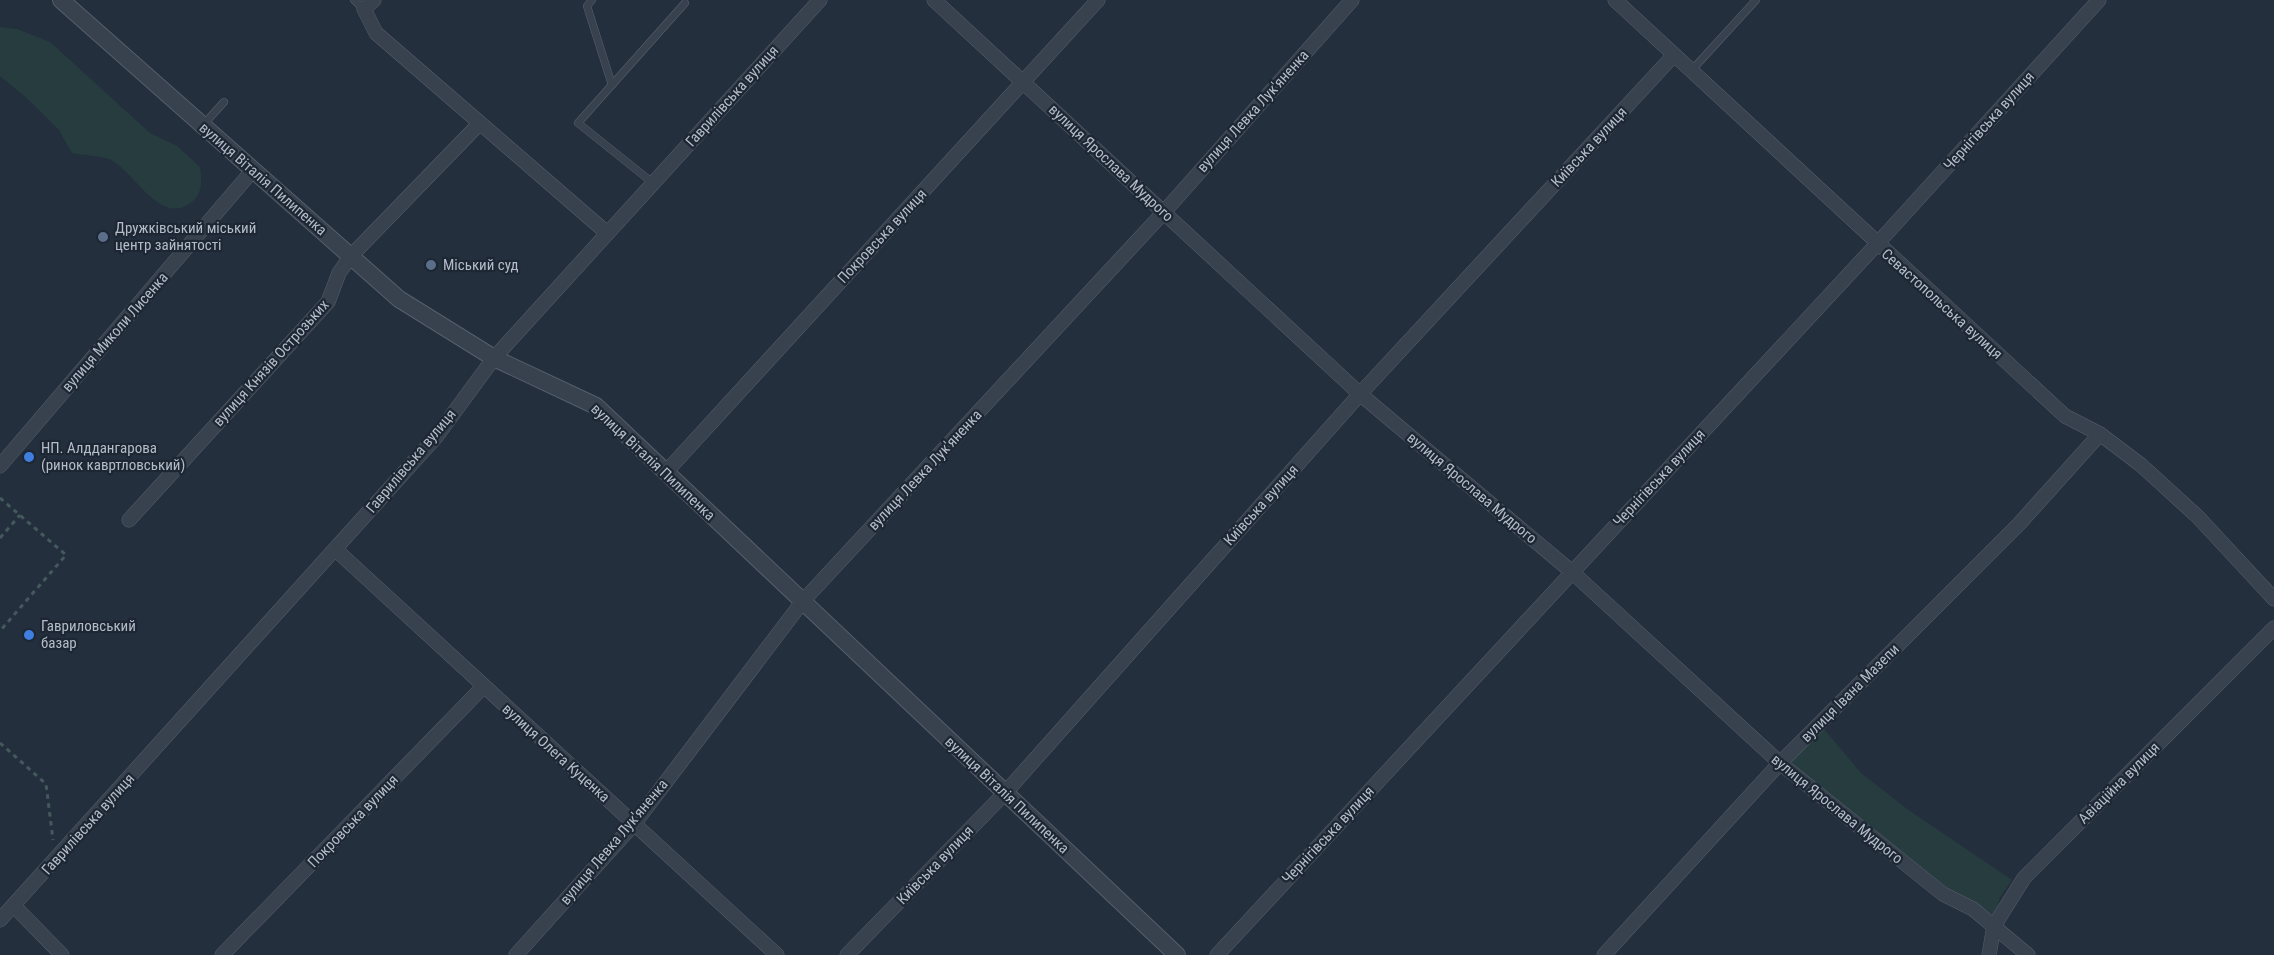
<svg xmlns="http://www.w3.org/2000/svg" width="2274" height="955" viewBox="0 0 2274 955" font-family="'Roboto Condensed',sans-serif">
<rect width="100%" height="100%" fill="#242f3e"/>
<g fill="#263c3f">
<path d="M0 27 17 29 50 42 150 133 177 146 200 167C202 182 203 195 189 204 160 224 134 173 113 161 105 156 82 155 72 153L59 130 29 100 0 76Z"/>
<polygon points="1823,728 1861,773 1907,809 2012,880 2000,897 1995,916 1975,903 1946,889 1787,762"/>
</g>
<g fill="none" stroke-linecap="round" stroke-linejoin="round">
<g stroke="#565f6c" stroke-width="8">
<g id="service">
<polyline points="354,0 364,9"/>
<polyline points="592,0 587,6 612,85"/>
<polyline points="1691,71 1756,0"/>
<polyline points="204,124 224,102"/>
<polyline points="653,183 578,123 685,3"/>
</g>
</g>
<g stroke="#565f6c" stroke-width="15">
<g id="minor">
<polyline points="374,0 364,9 376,33 607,233"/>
<polyline points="934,0 1360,394 1572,572 1780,763 1943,894 1973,909 2028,955"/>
<polyline points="1615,0 2065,416 2100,434 2141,465 2198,517 2274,599"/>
<polyline points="0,466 253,170"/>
<polyline points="666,472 1098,0"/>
<polyline points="129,520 328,302 339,273 351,256 480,123"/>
<polyline points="335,549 777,955"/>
<polyline points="14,906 62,955"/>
<polyline points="0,920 436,437 494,358 820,0"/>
<polyline points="222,955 483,687"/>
<polyline points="516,955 634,824 803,601 1164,212 1352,0"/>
<polyline points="847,955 1005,793 1360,394 1674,55"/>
<polyline points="1217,955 1877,244 2099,0"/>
<polyline points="1604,955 1780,763 2019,524 2100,434"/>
<polyline points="1989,955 1994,926 2024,878 2274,628"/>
</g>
</g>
<g stroke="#565f6c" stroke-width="18">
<polyline id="tertiary" points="61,0 399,299 494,358 596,406 1177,955"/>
</g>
<g stroke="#44595c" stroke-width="3" stroke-dasharray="4.5 4.5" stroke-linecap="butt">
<polyline points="0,498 66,555 0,631"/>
<polyline points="0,538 20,515"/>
<polyline points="0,743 46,784 53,840"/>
</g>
<use href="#service" stroke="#38414e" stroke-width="7"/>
<use href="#minor" stroke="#38414e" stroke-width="14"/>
<use href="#tertiary" stroke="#38414e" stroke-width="16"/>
</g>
<g fill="#5c6f8a" stroke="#1d2633" stroke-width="2">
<circle cx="103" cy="237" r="6"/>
<circle cx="431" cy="265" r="6"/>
</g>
<g fill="#3f7fe0" stroke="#1d2633" stroke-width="2">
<circle cx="29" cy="457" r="6"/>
<circle cx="29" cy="635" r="6"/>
</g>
<g text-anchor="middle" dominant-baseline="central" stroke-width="4.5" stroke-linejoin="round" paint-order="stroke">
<g font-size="15" fill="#b4bcc9" stroke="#1d2633">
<text transform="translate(732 96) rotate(-48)">Гаврилівська вулиця</text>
<text transform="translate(1253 111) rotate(-48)">вулиця Левка Лук'яненка</text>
<text transform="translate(1989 121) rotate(-48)">Чернігівська вулиця</text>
<text transform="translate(1589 147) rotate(-47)">Київська вулиця</text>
<text transform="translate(1111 163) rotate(43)">вулиця Ярослава Мудрого</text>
<text transform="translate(263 179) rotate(41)">вулиця Віталія Пилипенка</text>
<text transform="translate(882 236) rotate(-47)">Покровська вулиця</text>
<text transform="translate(1942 304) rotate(42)">Севастопольська вулиця</text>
<text transform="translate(115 332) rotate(-49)">вулиця Миколи Лисенка</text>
<text transform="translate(271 363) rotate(-48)">вулиця Князів Острозьких</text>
<text transform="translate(411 461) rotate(-50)">Гаврилівська вулиця</text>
<text transform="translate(653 462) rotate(43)">вулиця Віталія Пилипенка</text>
<text transform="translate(925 470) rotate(-47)">вулиця Левка Лук'яненка</text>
<text transform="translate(1659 478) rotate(-47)">Чернігівська вулиця</text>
<text transform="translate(1472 488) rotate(40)">вулиця Ярослава Мудрого</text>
<text transform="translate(1261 505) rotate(-48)">Київська вулиця</text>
<text transform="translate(1850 693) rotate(-45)">вулиця Івана Мазепи</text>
<text transform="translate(556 753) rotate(42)">вулиця Олега Куценка</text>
<text transform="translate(2119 783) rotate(-45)">Авіаційна вулиця</text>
<text transform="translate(1007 795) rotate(43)">вулиця Віталія Пилипенка</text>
<text transform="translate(1837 809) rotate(39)">вулиця Ярослава Мудрого</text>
<text transform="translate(353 821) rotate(-46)">Покровська вулиця</text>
<text transform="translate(88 824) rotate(-48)">Гаврилівська вулиця</text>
<text transform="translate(1328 835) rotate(-47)">Чернігівська вулиця</text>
<text transform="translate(614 842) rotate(-50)">вулиця Левка Лук'яненка</text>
<text transform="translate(935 865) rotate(-46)">Київська вулиця</text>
</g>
<g font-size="15" fill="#b4bcc9" stroke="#1d2633" text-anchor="start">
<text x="115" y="228">Дружківський міський<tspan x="115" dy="17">центр зайнятості</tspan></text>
<text x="443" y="265">Міський суд</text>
<text x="41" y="448">НП. Алддангарова<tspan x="41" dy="17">(ринок кавртловський)</tspan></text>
<text x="41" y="626">Гавриловський<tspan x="41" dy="17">базар</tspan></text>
</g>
</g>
</svg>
